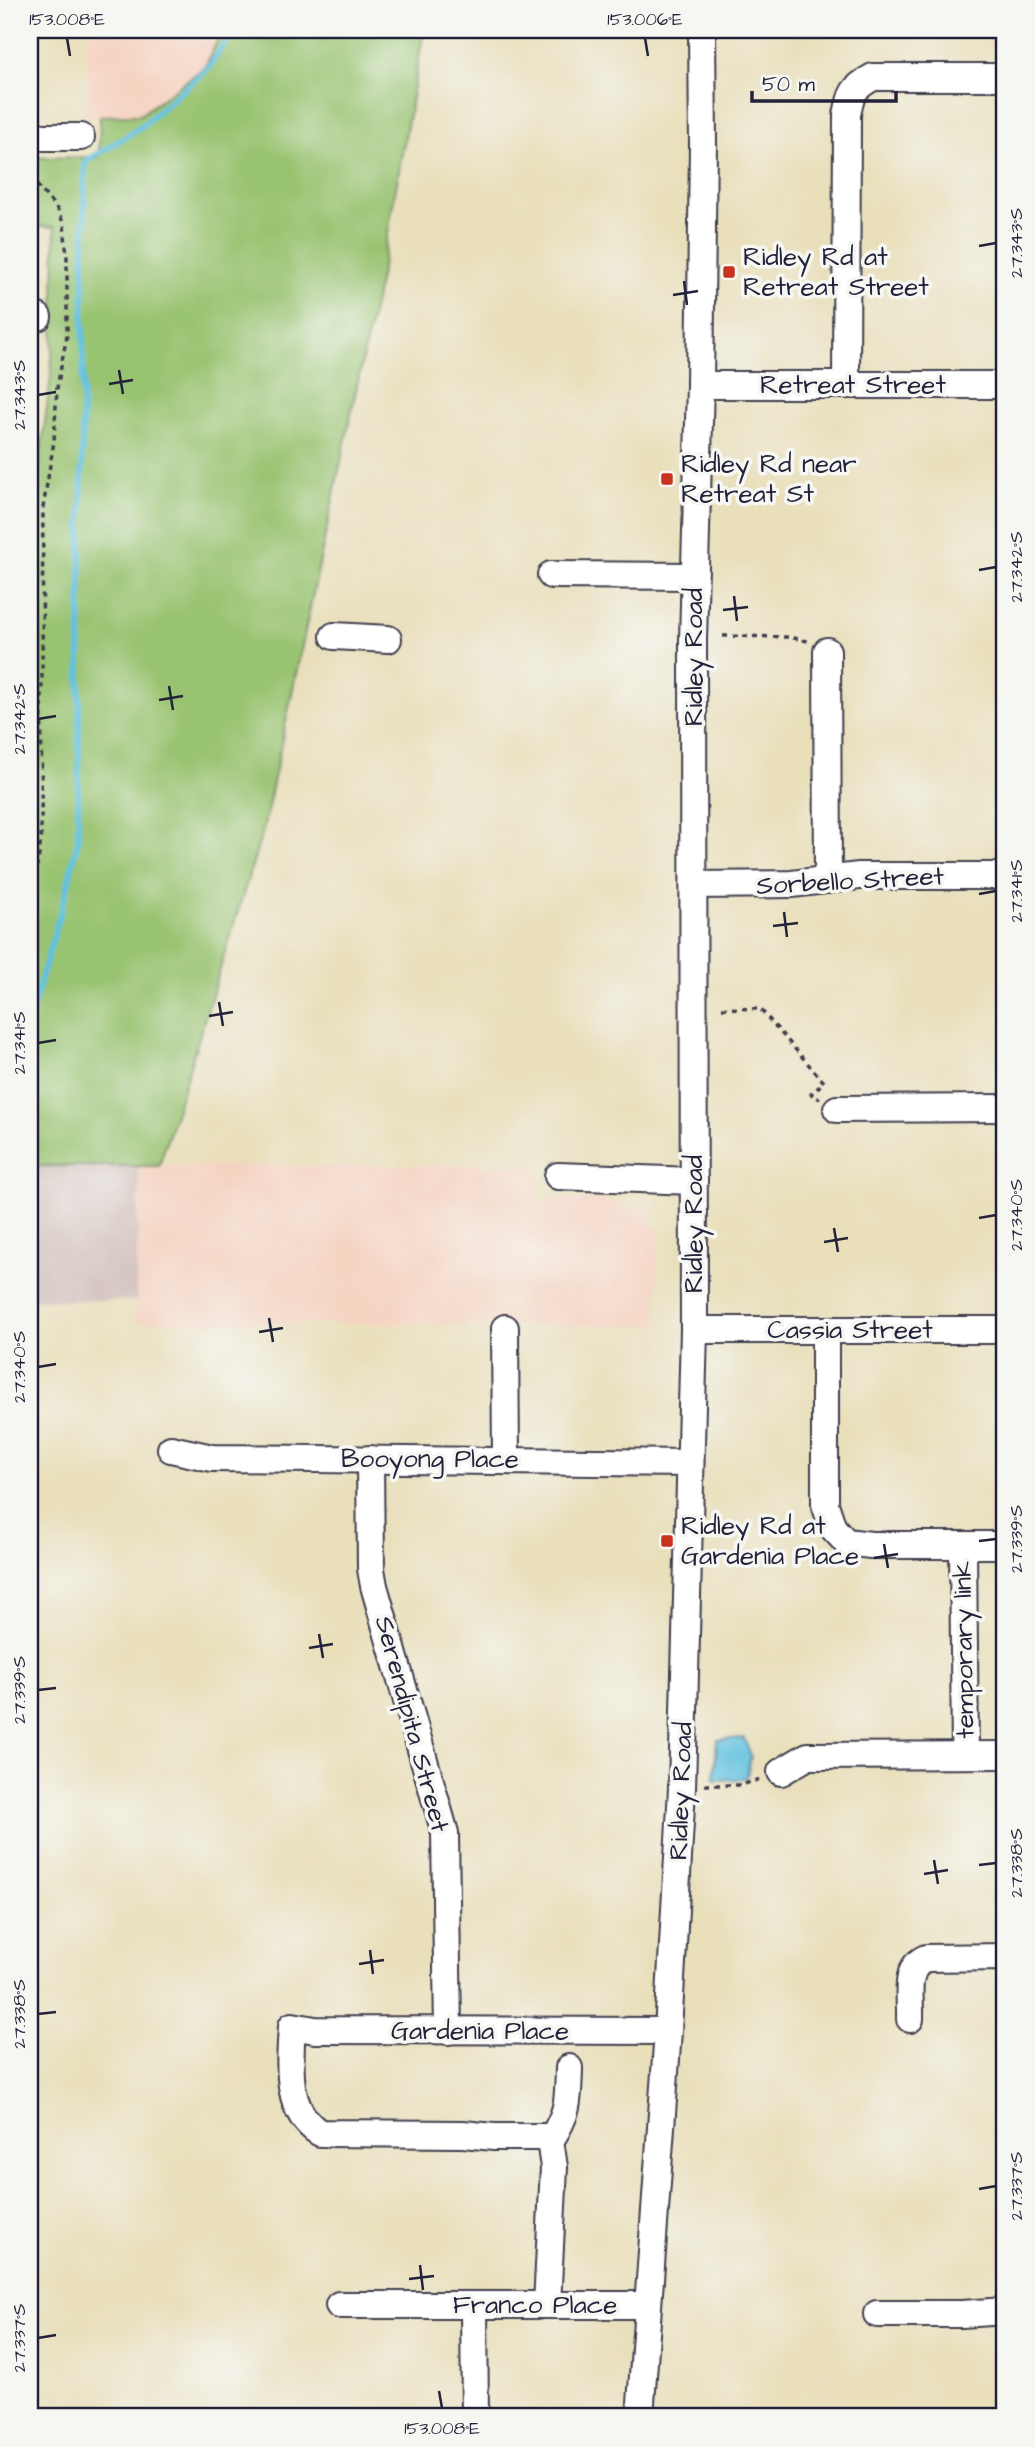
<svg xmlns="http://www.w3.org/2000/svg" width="1035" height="2447" viewBox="0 0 1035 2447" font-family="'Architects Daughter',sans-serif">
<rect width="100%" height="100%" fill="#f6f6f2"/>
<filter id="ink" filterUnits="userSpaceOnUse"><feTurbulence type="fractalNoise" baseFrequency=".0143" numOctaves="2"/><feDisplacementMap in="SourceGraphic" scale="14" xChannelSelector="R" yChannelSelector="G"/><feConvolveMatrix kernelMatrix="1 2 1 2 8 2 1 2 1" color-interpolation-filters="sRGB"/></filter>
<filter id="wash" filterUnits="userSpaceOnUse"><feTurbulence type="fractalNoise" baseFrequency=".00686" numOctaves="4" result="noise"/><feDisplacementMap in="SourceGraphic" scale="28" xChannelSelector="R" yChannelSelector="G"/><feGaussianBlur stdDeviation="1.57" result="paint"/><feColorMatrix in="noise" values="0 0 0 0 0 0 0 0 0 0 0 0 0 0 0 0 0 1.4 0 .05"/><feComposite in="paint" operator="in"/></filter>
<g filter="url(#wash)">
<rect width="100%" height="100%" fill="#e9dfbb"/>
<g fill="#f5d3c1">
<polygon points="87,30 222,30 205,67 140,115 87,116"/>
<polygon points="537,1165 538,1199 600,1199 648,1211 653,1226 658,1227 657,1326 135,1322 139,1166"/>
</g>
<polygon fill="#d1c0bc" points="30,1166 139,1166 136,1301 30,1300"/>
<polygon fill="#98c370" stroke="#5d7256" stroke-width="2" points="222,30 424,30 381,272 263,830 159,1166 30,1166 30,841 35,840 36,492 51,376 54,318 55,227 30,226 30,158 99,157 100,116 140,115 205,67"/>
<polygon fill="#61c1df" stroke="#42728d" stroke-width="2" points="744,1738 751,1757 746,1779 714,1780 717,1740"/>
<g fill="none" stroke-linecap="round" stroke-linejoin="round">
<polyline stroke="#61c1df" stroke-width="6" points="30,1017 66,893 78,840 85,162 138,129 209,67 233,30"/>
</g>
</g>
<g filter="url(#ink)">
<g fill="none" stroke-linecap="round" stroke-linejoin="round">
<g stroke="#403e4e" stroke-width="30">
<g id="minor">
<polyline points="30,134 43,137 81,137"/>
<polyline points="30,317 38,317"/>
<polyline points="700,385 1005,385"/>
<path d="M846 385 847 115C851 93 853 88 873 77H1005"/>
<polyline points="551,575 694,576"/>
<polyline points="334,636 388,639"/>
<polyline points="827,651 828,878"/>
<polyline points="694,885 792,884 859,876 1005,876"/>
<polyline points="837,1109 1005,1108"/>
<polyline points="558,1176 694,1181"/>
<polyline points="505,1328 506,1459"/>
<polyline points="694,1330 1005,1330"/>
<polyline points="825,1331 825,1504 833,1528 846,1542 871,1545 1005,1545"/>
<polyline points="171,1449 212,1458 690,1463"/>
<polyline points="370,1459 371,1569 374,1586 445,1833 448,2031"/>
<polyline points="963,1546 965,1755"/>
<polyline points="781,1772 808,1756 1005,1755"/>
<path d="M910 2019C911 1997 903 1968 926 1958L1005 1957"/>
<path d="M550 2141C569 2112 568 2101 569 2068"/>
<polyline points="339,2305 648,2305"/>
<polyline points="474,2305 475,2417"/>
<path d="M547 2305 554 2167 550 2141 544 2137H494L463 2134 320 2133C284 2111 290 2062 292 2026L315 2030 668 2031"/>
<polyline points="877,2314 962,2314 1005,2311"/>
<polyline points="640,2417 668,2031 682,1788 694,1330 693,640 700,385 703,145 702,30"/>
</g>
</g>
<g stroke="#403e4e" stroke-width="3.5" stroke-dasharray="5 5" stroke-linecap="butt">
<polyline points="30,177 57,209 64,224 67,257 67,335 57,388 54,441 43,508 41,838 38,863 30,877"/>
<polyline points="723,636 789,637 808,641"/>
<polyline points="722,1008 760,1009 824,1082 811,1094 820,1099"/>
<polyline points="705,1785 741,1785 761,1779"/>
</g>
<use href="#minor" stroke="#fff" stroke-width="26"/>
</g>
</g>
<path fill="none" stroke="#22223b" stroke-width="2.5" d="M67 38 70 56M645 38 648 56M979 246 996 243M684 281 687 305M673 295 698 291M119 370 123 394M109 384 133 380M38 395 56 392M979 570 996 567M734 596 737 621M723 610 748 607M169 686 173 710M159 700 183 696M38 719 56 716M979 894 996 891M784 912 787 937M773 926 798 923M219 1002 223 1026M209 1016 233 1012M38 1043 56 1040M979 1218 996 1215M834 1228 838 1252M824 1242 848 1238M269 1318 273 1342M259 1332 283 1328M38 1367 56 1364M979 1541 996 1539M884 1544 888 1568M874 1558 898 1554M319 1634 323 1658M309 1648 333 1644M38 1690 56 1688M934 1860 938 1884M979 1865 996 1863M924 1874 948 1870M370 1950 373 1974M359 1964 384 1960M38 2014 56 2012M979 2189 996 2186M420 2265 423 2290M409 2279 434 2276M38 2338 56 2335M439 2391 442 2408"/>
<g fill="#c8321e" stroke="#f6f6f2" stroke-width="2.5">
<rect x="722" y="265" width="14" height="14" rx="3.5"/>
<rect x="660" y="472" width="14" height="14" rx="3.5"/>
<rect x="660" y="1534" width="14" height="14" rx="3.5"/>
</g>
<g text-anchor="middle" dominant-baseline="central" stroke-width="7" stroke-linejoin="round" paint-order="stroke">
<g font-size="26" fill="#22223b" stroke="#f6f6f2" text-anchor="start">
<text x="743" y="257">Ridley Rd at<tspan x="743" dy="30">Retreat Street</tspan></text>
<text x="681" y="464">Ridley Rd near<tspan x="681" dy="30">Retreat St</tspan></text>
<text x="681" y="1526">Ridley Rd at<tspan x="681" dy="30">Gardenia Place</tspan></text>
</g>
<g font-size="26" fill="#22223b" stroke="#f6f6f2">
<text x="853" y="385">Retreat Street</text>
<text transform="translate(694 657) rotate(-90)">Ridley Road</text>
<text transform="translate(850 881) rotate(-3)">Sorbello Street</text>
<text transform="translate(694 1224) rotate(-90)">Ridley Road</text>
<text x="850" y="1330">Cassia Street</text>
<text x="430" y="1459">Booyong Place</text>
<text transform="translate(964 1650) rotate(-91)">temporary link</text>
<text transform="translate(412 1724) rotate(75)">Serendipita Street</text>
<text transform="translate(681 1791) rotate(-88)">Ridley Road</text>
<text x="480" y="2031">Gardenia Place</text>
<text x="535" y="2305">Franco Place</text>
</g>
</g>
<rect width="1035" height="2447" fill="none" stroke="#f6f6f2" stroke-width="77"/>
<path d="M752 91v10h144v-10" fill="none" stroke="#22223b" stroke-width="3.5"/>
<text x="762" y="91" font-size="21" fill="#22223b" stroke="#f6f6f2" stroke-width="5" paint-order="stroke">50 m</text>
<rect x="38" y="38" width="958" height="2370" fill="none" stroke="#22223b" stroke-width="2.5"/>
<g font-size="18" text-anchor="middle" fill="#22223b">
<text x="67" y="25">153.008°E</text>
<text x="645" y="25">153.006°E</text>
<text transform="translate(1016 243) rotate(-90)" y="6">27.343°S</text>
<text transform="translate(19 395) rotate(-90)" y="6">27.343°S</text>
<text transform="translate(1016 567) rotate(-90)" y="6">27.342°S</text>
<text transform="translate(19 719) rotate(-90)" y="6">27.342°S</text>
<text transform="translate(1016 891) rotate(-90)" y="6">27.341°S</text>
<text transform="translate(19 1043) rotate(-90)" y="6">27.341°S</text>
<text transform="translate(1016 1215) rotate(-90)" y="6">27.340°S</text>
<text transform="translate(19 1367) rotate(-90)" y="6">27.340°S</text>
<text transform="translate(1016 1539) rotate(-90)" y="6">27.339°S</text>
<text transform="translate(19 1690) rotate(-90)" y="6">27.339°S</text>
<text transform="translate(1016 1863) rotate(-90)" y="6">27.338°S</text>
<text transform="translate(19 2014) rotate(-90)" y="6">27.338°S</text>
<text transform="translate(1016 2186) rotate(-90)" y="6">27.337°S</text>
<text transform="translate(19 2338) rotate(-90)" y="6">27.337°S</text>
<text x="442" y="2434">153.008°E</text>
</g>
</svg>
